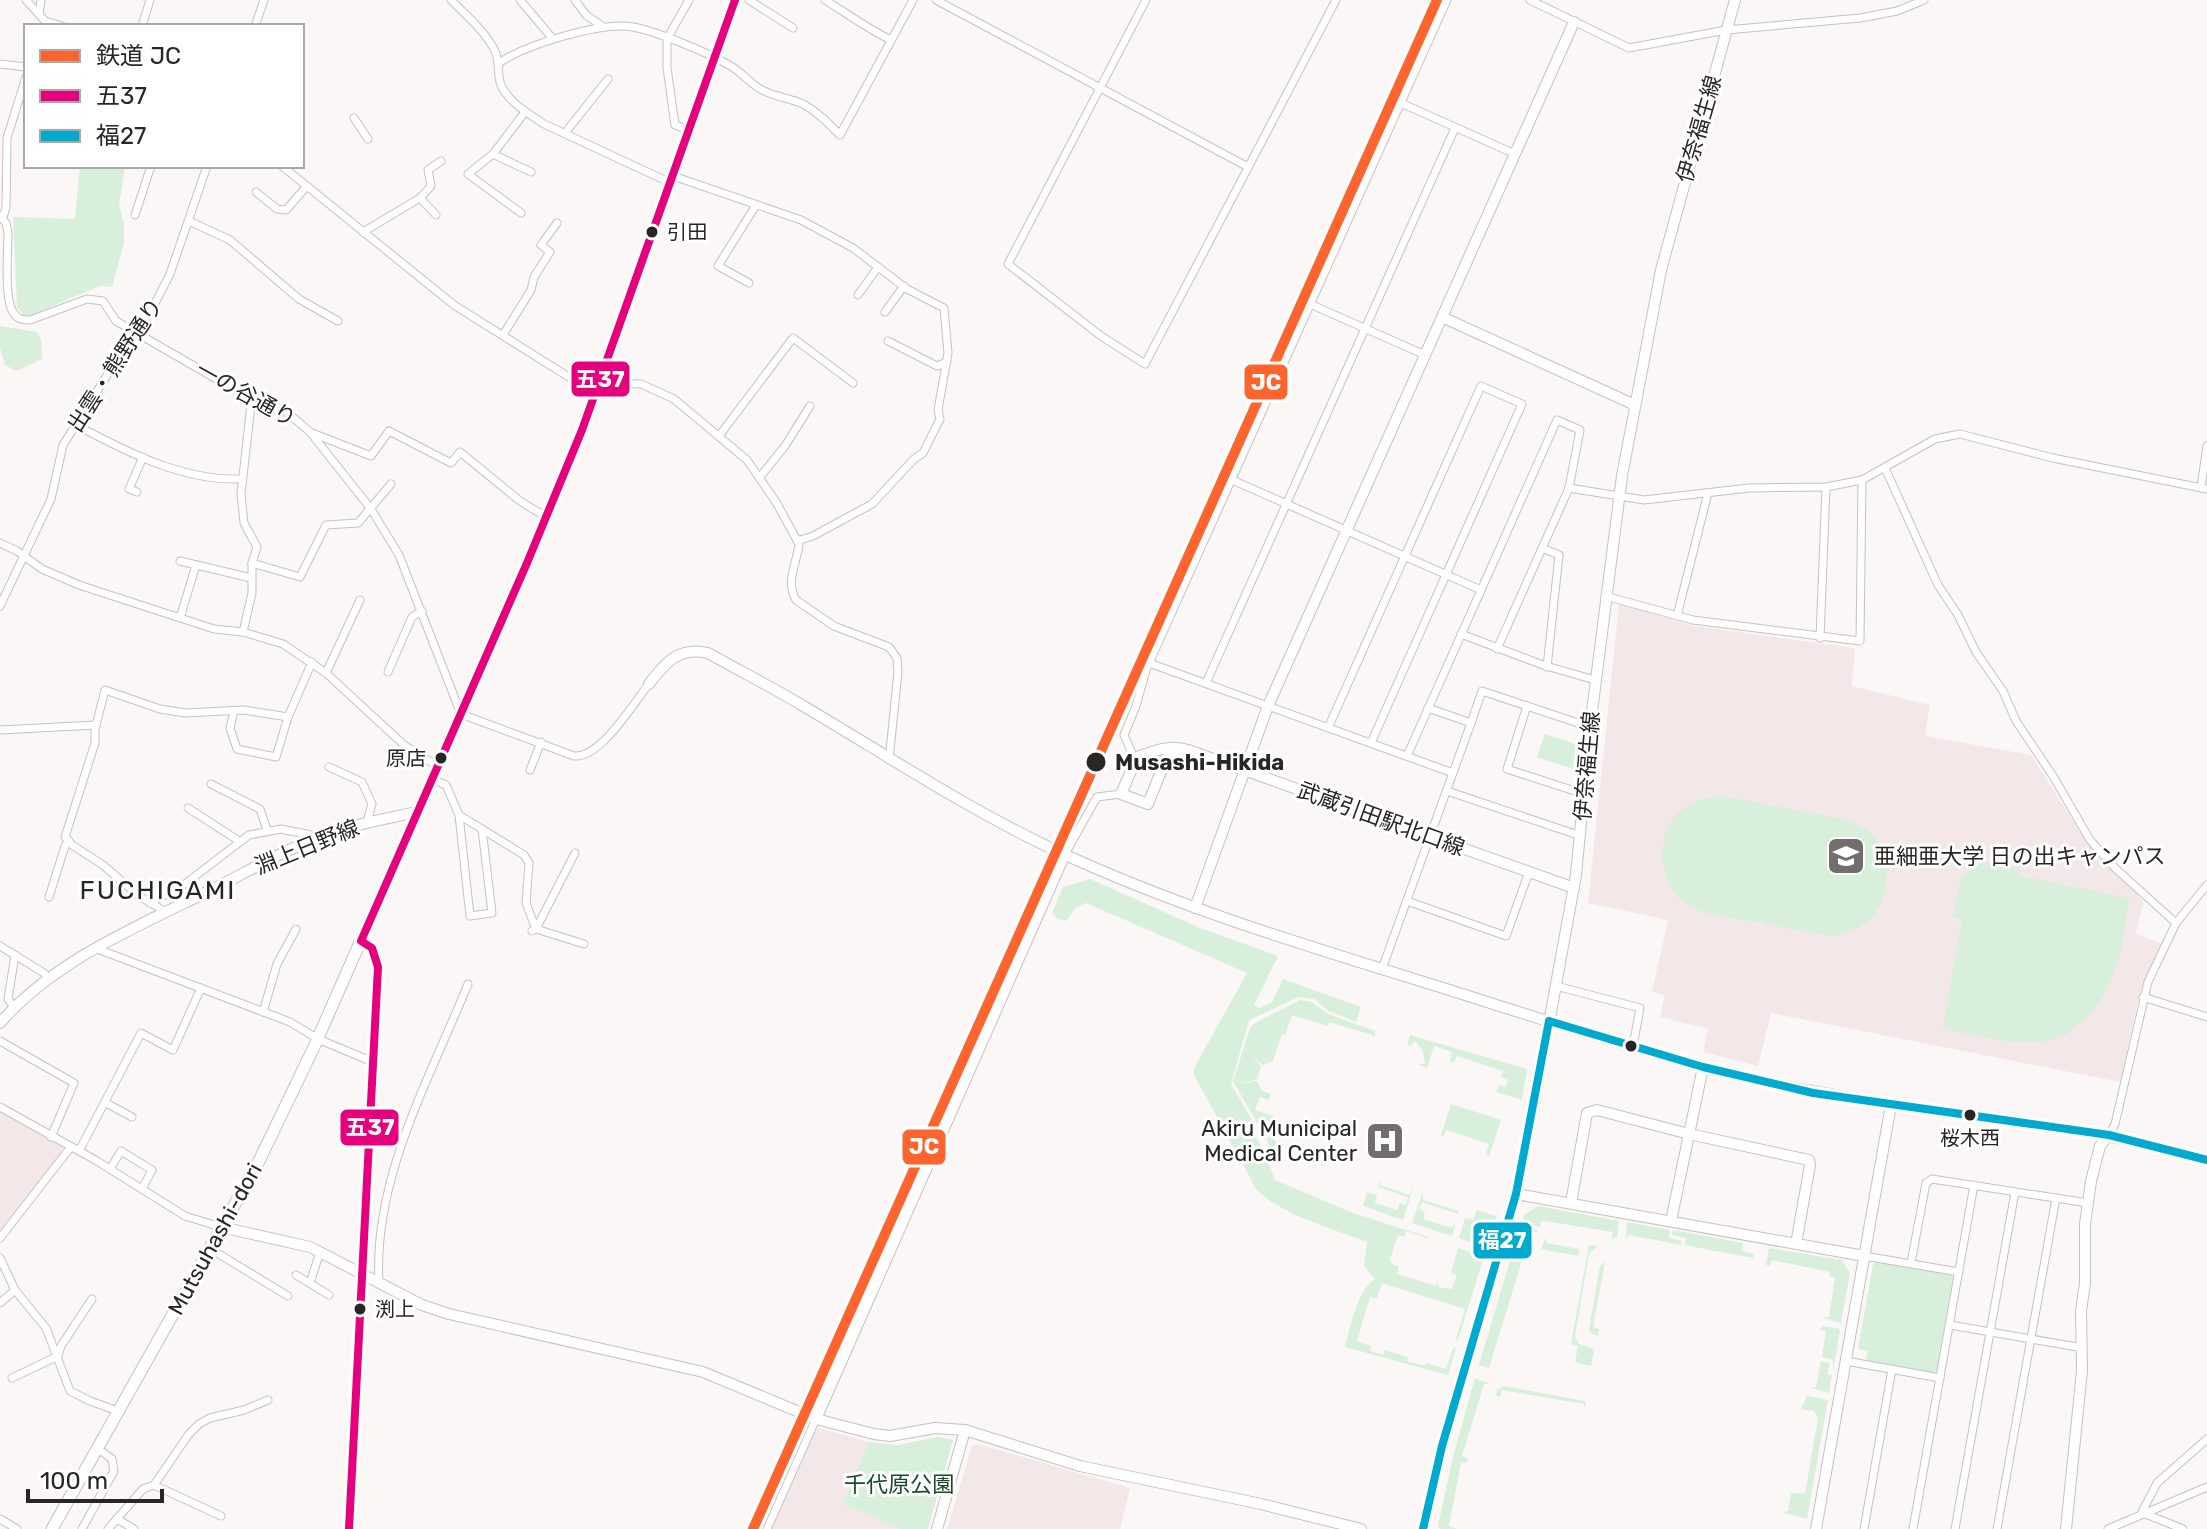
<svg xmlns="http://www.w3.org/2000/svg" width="2207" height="1529" viewBox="0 0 2207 1529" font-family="Rubik,'Noto Sans JP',sans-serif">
<rect width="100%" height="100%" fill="#fbf7f6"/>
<g fill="#f4e7e8">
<polygon points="1619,604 1694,626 1855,648 1852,686 1930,705 1925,736 2031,755 2087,843 2138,893 2143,903 2136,934 2161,943 2139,996 2120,1082 1771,1013 1758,1066 1703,1052 1708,1029 1660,1017 1665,995 1652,992 1668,920 1588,903"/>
<polygon points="0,1111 62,1147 63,1153 0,1233"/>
<polygon points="819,1428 869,1442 843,1504 900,1529 771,1529 815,1430"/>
<polygon points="978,1444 1130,1488 1120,1529 947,1529 972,1446"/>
</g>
<g fill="#d7efdb">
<polygon points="80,166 125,166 119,205 124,225 124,243 112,287 100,286 29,316 23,315 17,307 13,217 75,219"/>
<polygon points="0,326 37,332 41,340 42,359 17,371 5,365 0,348"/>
<polygon points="1545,734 1576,744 1573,769 1537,757"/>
<path d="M1722 796 1848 820C1855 824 1864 827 1870 833 1892 855 1892 897 1870 919 1858 930 1845 934 1830 936 1801 931 1773 925 1744 920 1728 917 1711 915 1696 909 1665 896 1656 858 1667 829 1677 807 1700 797 1722 796Z"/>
<path d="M1983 861 2019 869 2021 876 2129 898C2123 946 2117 995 2076 1026 2071 1030 2066 1035 2060 1037 2027 1050 1977 1036 1943 1028L1962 919 1953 917 1961 877Z"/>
<path d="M1090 879 1200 928 1278 956 1254 1005 1259 1008 1272 1002 1283 979 1361 1007 1356 1022 1329 1011 1314 999 1299 997 1249 1020 1231 1084 1255 1125 1251 1128 1263 1150 1275 1180 1353 1213 1428 1237 1426 1245 1427 1238 1406 1231 1404 1237 1398 1235 1390 1259 1392 1264 1399 1267 1397 1274 1436 1286 1438 1279V1287L1452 1289 1457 1275 1451 1273 1458 1248 1473 1253 1475 1256 1477 1254 1484 1256 1458 1340 1456 1339 1465 1309 1382 1283 1377 1298 1370 1297 1357 1341 1371 1346 1370 1351 1383 1355 1385 1350 1408 1357 1407 1361 1425 1366 1426 1363 1446 1369 1454 1347 1456 1348 1448 1375 1345 1347C1350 1328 1358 1288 1375 1279L1364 1266 1367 1242C1340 1231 1258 1208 1251 1179L1194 1075V1068L1247 973 1086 903 1076 908 1066 921 1058 919 1052 913 1063 887Z"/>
<polygon points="1300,1000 1312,1002 1328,1014 1375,1031 1375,1036 1329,1022 1327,1026 1292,1015 1285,1035 1282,1034 1273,1061 1262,1065 1249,1052 1261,1066 1257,1079 1239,1084 1257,1081 1262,1091 1271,1094 1269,1100 1260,1097 1255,1110 1274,1116 1279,1124 1274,1140 1277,1142 1275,1149 1270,1148 1266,1138 1269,1138 1272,1130 1257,1123 1233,1081 1250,1029 1255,1023"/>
<polygon points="1410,1035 1527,1069 1522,1100 1496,1092 1499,1085 1506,1087 1508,1080 1501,1077 1503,1071 1457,1056 1454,1063 1450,1061 1452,1052 1434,1046 1427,1068 1417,1064 1425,1064 1423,1051 1415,1041 1410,1046 1407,1044"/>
<polygon points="1451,1104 1501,1120 1489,1156 1486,1155 1489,1144 1446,1130 1443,1137 1441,1136"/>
<polygon points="1381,1178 1380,1185 1409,1195 1413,1188 1403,1220 1363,1206 1367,1192 1377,1195 1375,1203 1397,1210 1400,1203 1406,1205 1408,1197 1378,1187"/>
<polygon points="1423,1192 1423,1200 1458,1211 1461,1204 1458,1214 1422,1202 1419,1209 1425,1212 1423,1219 1452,1228 1456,1221 1452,1236 1412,1223"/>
<polygon points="1538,1206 1619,1221 1617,1237 1612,1239 1613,1232 1545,1221 1541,1221 1540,1227 1522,1222 1524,1215"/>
<polygon points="1477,1210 1496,1216 1486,1248 1459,1238 1465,1218 1473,1220"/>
<polygon points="1627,1222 1670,1230 1669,1238 1682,1241 1681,1245 1629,1235 1626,1240"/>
<polygon points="1521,1224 1538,1230 1537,1232 1531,1231 1489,1368 1479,1365"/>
<polygon points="1673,1230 1743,1243 1742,1251 1754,1254 1753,1258 1684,1245 1686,1238 1672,1235"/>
<polygon points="1546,1237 1546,1243 1579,1249 1578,1256 1541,1249"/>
<polygon points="1589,1245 1598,1246 1589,1254 1575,1336 1579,1344 1594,1349 1591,1366 1575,1362 1578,1346 1571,1344"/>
<polygon points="1769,1248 1842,1260 1850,1273 1841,1323 1822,1318 1829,1317 1835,1278 1829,1276 1830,1272 1772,1260 1770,1266 1766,1265"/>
<polygon points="1876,1261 1951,1275 1953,1278 1937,1370 1933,1373 1866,1360 1868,1351 1858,1349 1873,1264"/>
<polygon points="1605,1262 1593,1327 1599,1329 1598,1336 1590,1333 1589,1329 1600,1266"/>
<polygon points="1823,1326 1840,1329 1833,1372 1833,1360 1822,1357 1826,1331 1820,1330"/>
<polygon points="1821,1361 1830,1363 1827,1374 1832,1375 1829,1393 1811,1388 1816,1387"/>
<polygon points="1475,1378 1490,1384 1484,1384 1462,1456 1468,1459 1467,1463 1461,1462 1449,1526 1457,1529 1440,1529 1438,1526 1453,1457"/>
<polygon points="1504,1386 1584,1401 1586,1403 1585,1409 1584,1404 1502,1390 1500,1397 1496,1396 1497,1390"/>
<polygon points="1807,1396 1828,1400 1807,1519 1781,1512 1788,1511 1791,1493 1805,1494 1818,1418 1814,1411 1801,1409"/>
<polygon points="938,1437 953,1440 928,1529 900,1529 843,1504 869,1442 898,1445"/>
</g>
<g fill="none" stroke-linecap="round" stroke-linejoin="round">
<g stroke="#c5c2c1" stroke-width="9">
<g id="street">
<polyline points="26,0 45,21 62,26"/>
<path d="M451 0C467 16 485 31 495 51 500 62 497 71 500 82 505 100 529 114 544 124L671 183"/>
<polyline points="520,0 553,39"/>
<polyline points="575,0 586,15 602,26"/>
<polyline points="689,0 667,39 667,68 675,125 689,130"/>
<polyline points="749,0 793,28"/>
<path d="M825 0C848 14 866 28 891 40"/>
<polyline points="936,0 1248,167"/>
<polyline points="1146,0 1008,264 1101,336 1145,364 1336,0"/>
<polyline points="1530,0 1629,48 1726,30 1860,18 1897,11 1924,0"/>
<polyline points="39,14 41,0"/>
<polyline points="142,26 150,0"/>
<polyline points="255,26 264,0"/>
<path d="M499 63C525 45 602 21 633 27 659 32 706 52 729 65 742 72 749 83 762 90 775 97 790 98 803 104 818 112 828 123 840 135L913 0"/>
<polyline points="0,64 26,67"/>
<polyline points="1401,103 1515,154"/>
<polyline points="354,118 368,139"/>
<polyline points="565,133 608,79"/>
<polyline points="493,154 531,172"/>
<path d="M282 166 454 305 572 379 597 389 616 383 641 384 674 399 747 460 776 502 799 544C797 563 785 582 796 600L834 626 889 647 897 658 898 672 889 760"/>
<polyline points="673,176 801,220 853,248 907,289 944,308 948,353 938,410 940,419 923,453 914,459 872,504 813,536 797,541"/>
<polyline points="256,192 277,209 286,210 307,186"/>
<polyline points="420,198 436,215"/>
<polyline points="521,213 468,174 493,154 525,112"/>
<polyline points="135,215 151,166"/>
<path d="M0 216 6 223 8 233C8 250 4 298 13 312 17 319 22 320 30 320L87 299 103 301 116 321 232 388 266 401 289 414 310 432 371 509 399 555 461 714 574 756C601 758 632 705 649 684"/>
<polyline points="3,217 6,208 7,138 26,77"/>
<polyline points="189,221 230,240 299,299 338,321"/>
<polyline points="363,232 420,198 431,186 428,170 441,161"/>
<polyline points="749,283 718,266 756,205"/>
<polyline points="858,295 878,267"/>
<polyline points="1310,304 1425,355"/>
<polyline points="885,312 904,286"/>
<polyline points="503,335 531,290 534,277 550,252 541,245 557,223"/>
<polyline points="888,341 937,366 947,362"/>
<path d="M76 425C127 452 182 481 241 479"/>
<polyline points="312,433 371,456 389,431 451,463 460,452 520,501 546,517"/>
<polyline points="719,436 793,338 853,383"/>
<polyline points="1885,468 1938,585 1958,615 1976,652 2003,691 2016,721 2053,776 2090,840 2115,868 2176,923"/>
<polyline points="760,477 785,446 810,406"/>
<polyline points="1230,479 1481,590"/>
<polyline points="2201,487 2207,446"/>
<polyline points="1569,488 1644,500 1749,488 1826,487 1862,480 1935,439 1960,434 2053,458 2207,489"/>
<polyline points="137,492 129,489 143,457"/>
<polyline points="0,543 17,551 42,569 79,585 214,629 243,632 283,644 326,673 404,745 437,766"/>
<polyline points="1542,548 1559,555 1547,667"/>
<polyline points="180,561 251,578"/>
<polyline points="252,563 300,577 326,525 358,523 391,484"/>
<polyline points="1605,596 1693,620 1860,641 1862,480"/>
<polyline points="0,606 51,499 63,445 130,339 149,315 170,274 207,166"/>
<polyline points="1677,616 1708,493"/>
<polyline points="180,618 196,565"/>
<polyline points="243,632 252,593 252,563 257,547 244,523 241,494 252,396"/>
<polyline points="1461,634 1543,665 1595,680"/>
<polyline points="1820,638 1826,487"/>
<polyline points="1149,663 1453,773"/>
<polyline points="388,672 412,617 422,611"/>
<polyline points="326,673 360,600"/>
<polyline points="1206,683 1455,128"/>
<polyline points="1527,706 1507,769 1584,794"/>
<polyline points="234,711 230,728 237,749 276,757 288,717"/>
<polyline points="1471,723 1482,691 1590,727"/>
<polyline points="1328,728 1481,386 1522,404 1371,743"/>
<polyline points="0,730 96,725"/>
<polyline points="1407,756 1557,420 1580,430 1569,488 1497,649"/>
<polyline points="1135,760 1124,735 1136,706 1146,670 1447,0"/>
<polyline points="329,767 362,782 372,804 367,822"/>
<polyline points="530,770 541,742"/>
<polyline points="432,779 446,785 459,815 470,916 492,913 482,829"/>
<polyline points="211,784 260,809 267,830"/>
<polyline points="1447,791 1581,836"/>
<polyline points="188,808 239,841"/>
<polyline points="459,815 524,855 529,863 526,903 536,929 584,944"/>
<polyline points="1065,854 1097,797 1121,794"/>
<polyline points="49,897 65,846 69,841"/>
<polyline points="1407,901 1506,936 1529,872"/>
<polyline points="150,903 185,884 249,835 281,829 321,837"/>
<polyline points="166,912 139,896 103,865 72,845 65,837 95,743 95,729 105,690 160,709 185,713 244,710 288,717 312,662"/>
<polyline points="532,931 536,929 575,853"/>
<polyline points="0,946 44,973 49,979"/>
<polyline points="98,948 100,950 290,1022 318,1039 373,1062"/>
<polyline points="1382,969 1471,723 1428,708"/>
<polyline points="1556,986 1640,1008 1633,1046"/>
<polyline points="2143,997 2207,1017"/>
<polyline points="14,1007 8,999 15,955"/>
<polyline points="263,1012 277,964 296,929"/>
<polyline points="0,1041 74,1083 51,1137"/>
<polyline points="106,1103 132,1117"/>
<polyline points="0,1107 97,1161 185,1216 221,1227"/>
<polyline points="2109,1135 2115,1124 2148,982 2176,923 2207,885"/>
<polyline points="79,1151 141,1033 173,1050 201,988"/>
<polyline points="110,1169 121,1151 152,1170 142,1189"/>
<polyline points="0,1238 70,1148"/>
<polyline points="209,1248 288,1296"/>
<polyline points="1864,1256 1959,1272"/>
<polyline points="0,1258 15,1290 46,1328 70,1391 90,1401 118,1411"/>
<polyline points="1911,1263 1926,1183 1932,1179 2088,1203"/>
<polyline points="296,1275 329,1295"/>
<path d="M379 1282C373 1178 430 1078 468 984"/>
<polyline points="310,1283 320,1252"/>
<polyline points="0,1303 15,1290"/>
<polyline points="1950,1325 2083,1348"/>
<polyline points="1846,1361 1940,1378"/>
<polyline points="12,1378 58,1356 61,1346 92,1299"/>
<polyline points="154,1485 189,1434 199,1424 210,1418 244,1410 268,1400"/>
<polyline points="2143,1513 2183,1529"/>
<polyline points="2141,1514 2157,1483 2207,1439"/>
<polyline points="0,1519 17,1529"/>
<polyline points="117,1519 134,1529"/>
<polyline points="82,1529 114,1471 112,1459 97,1448"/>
<polyline points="108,1529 143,1489 154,1485 221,1516"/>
<polyline points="767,1529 816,1419"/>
<polyline points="1864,1529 1892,1369"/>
<polyline points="1913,1529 1974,1185"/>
<polyline points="1955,1529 2015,1192"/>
<polyline points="1997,1529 2056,1198"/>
<polyline points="2108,1529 2207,1487"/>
</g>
</g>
<g stroke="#c5c2c1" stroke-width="12">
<g id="secondary">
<polyline points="1442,317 1635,405"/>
<path d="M649 684C665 663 679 646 708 653 738 670 770 686 800 704 885 754 967 809 1057 851 1171 904 1291 941 1411 978 1508 1008 1605 1041 1703 1067 1869 1112 2042 1112 2207 1160"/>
<path d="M1188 750 1170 754 1166 759 1148 804 1121 794 1137 757C1155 751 1169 744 1188 750L1574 888"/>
<polyline points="1195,908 1268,706 1574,22"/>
<path d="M0 1023C55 960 138 926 211 890 251 870 291 846 333 832 360 823 389 818 417 812"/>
<polyline points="1516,1194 1864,1256"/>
<polyline points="1571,1203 1587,1113 1597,1110 1689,1134 1809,1160 1810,1165 1796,1244"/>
<polyline points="1671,1221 1703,1067"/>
<polyline points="221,1227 310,1247 422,1305 449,1314 703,1372 816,1419 874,1434 890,1436 935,1428 965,1430 1080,1466 1261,1504 1361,1529"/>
<polyline points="816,1419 1065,854"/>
<polyline points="937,1529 965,1430"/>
<polyline points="1423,1529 1442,1446 1516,1194 1532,1116 1576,875 1590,727 1622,476 1661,270 1735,0"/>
<polyline points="1816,1529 1891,1105"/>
<polyline points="2066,1529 2082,1371 2081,1311 2085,1283 2085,1224 2091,1181 2100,1146 2109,1135"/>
</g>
</g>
<g stroke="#c5c2c1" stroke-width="13">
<g id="primary">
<polyline points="52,1529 258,1163 314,1047 527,563 582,430 735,0"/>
<polyline points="349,1529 378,967 372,948 361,941"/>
</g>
</g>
<use href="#street" stroke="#fefefe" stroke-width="7"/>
<use href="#secondary" stroke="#fefefe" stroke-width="10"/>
<use href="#primary" stroke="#fefefe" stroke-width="11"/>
<g stroke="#fff" stroke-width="14">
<polyline id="bus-1" points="349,1529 378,967 372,948 361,941 527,563 582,430 735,0"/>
</g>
<g stroke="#fff" stroke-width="14">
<polyline id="bus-2" points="1423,1529 1442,1446 1516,1194 1549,1021 1703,1067 1813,1093 2109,1135 2207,1160"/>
</g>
<use href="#bus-1" stroke="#e5007d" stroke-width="8"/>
<use href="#bus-2" stroke="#00a9ce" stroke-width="8"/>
<g stroke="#fff" stroke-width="16">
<polyline id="rail-1" points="753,1529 1437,0"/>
</g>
<use href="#rail-1" stroke="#fe642e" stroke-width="10"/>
</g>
<defs>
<g id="university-square" transform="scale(2)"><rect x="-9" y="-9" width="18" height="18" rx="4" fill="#726e6e" stroke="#fff"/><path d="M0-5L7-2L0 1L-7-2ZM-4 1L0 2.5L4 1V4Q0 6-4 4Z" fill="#fff"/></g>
<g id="hospital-square" transform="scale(2)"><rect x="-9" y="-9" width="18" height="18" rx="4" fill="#726e6e" stroke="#fff"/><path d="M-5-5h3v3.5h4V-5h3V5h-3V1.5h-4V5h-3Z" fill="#fff"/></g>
</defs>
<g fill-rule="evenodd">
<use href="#university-square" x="1846" y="856"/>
<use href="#hospital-square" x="1385" y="1141"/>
</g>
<g fill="#282524" stroke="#fff" stroke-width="3">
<circle cx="652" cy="232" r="7"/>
<circle cx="441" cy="758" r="7"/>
<circle cx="1096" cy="762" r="11"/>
<circle cx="1631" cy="1046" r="7"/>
<circle cx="1970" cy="1115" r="7"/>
<circle cx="360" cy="1309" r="7"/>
</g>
<g text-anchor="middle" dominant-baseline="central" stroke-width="6" stroke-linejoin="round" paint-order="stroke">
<g font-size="20" fill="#282524" stroke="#fff" text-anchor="start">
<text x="667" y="232">引田</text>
<text x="426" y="758" text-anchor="end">原店</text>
<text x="1970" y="1138" text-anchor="middle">桜木西</text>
<text x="375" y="1309">渕上</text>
</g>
<g font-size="22" fill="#282524" stroke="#fff">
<text transform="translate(1699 129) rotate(-74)">伊奈福生線</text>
<text transform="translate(115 365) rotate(-57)">出雲・熊野通り</text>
<text transform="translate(246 394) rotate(29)">一の谷通り</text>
<text transform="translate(1587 766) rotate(-85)">伊奈福生線</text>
<text transform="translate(1381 819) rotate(20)">武蔵引田駅北口線</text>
<text transform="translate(307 847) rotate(-22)">淵上日野線</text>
<text transform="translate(215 1239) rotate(-61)">Mutsuhashi-dori</text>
</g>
<g font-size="22" font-weight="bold" fill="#282524" stroke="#fff" text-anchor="start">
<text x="1115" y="762">Musashi-Hikida</text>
</g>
<g font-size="22" fill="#282524" stroke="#fff" text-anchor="start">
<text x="1874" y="856">亜細亜大学 日の出キャンパス</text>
<text x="1357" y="1128" text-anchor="end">Akiru Municipal<tspan x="1357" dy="25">Medical Center</tspan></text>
</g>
<g font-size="22" fill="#174a29" stroke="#fff">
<text x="899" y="1484">千代原公園</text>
</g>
<g font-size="26" letter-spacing="2" fill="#282524" stroke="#fff">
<text x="158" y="890">FUCHIGAMI</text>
</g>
</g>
<g stroke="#fff" stroke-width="3">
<rect x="570" y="360" width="61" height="38" rx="8" fill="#e5007d"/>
<rect x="1243" y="363" width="46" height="38" rx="8" fill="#fe642e"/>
<rect x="339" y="1108" width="61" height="39" rx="8" fill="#e5007d"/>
<rect x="901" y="1128" width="46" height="38" rx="8" fill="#fe642e"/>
<rect x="1472" y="1221" width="61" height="39" rx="8" fill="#00a9ce"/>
</g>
<g font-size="22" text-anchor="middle" font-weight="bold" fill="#fff">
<text x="600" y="387">五37</text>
<text x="1266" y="390">JC</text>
<text x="370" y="1135">五37</text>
<text x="924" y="1154">JC</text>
<text x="1502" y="1248">福27</text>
</g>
<rect x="24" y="24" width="280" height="144" fill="#ffffff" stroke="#a9a8a7" stroke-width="2"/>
<rect x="40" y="50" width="40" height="12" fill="#fe642e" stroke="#a9a8a7" stroke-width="2"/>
<text x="96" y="64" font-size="24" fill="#282524">鉄道 JC</text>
<rect x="40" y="90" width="40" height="12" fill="#e5007d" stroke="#a9a8a7" stroke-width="2"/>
<text x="96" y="104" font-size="24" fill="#282524">五37</text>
<rect x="40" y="130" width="40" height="12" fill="#00a9ce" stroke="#a9a8a7" stroke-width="2"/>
<text x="96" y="144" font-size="24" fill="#282524">福27</text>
<path d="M28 1489v12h134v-12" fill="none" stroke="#282524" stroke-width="4"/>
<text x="40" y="1489" font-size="24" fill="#282524" stroke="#ffffff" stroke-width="6" paint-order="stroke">100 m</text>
</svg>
